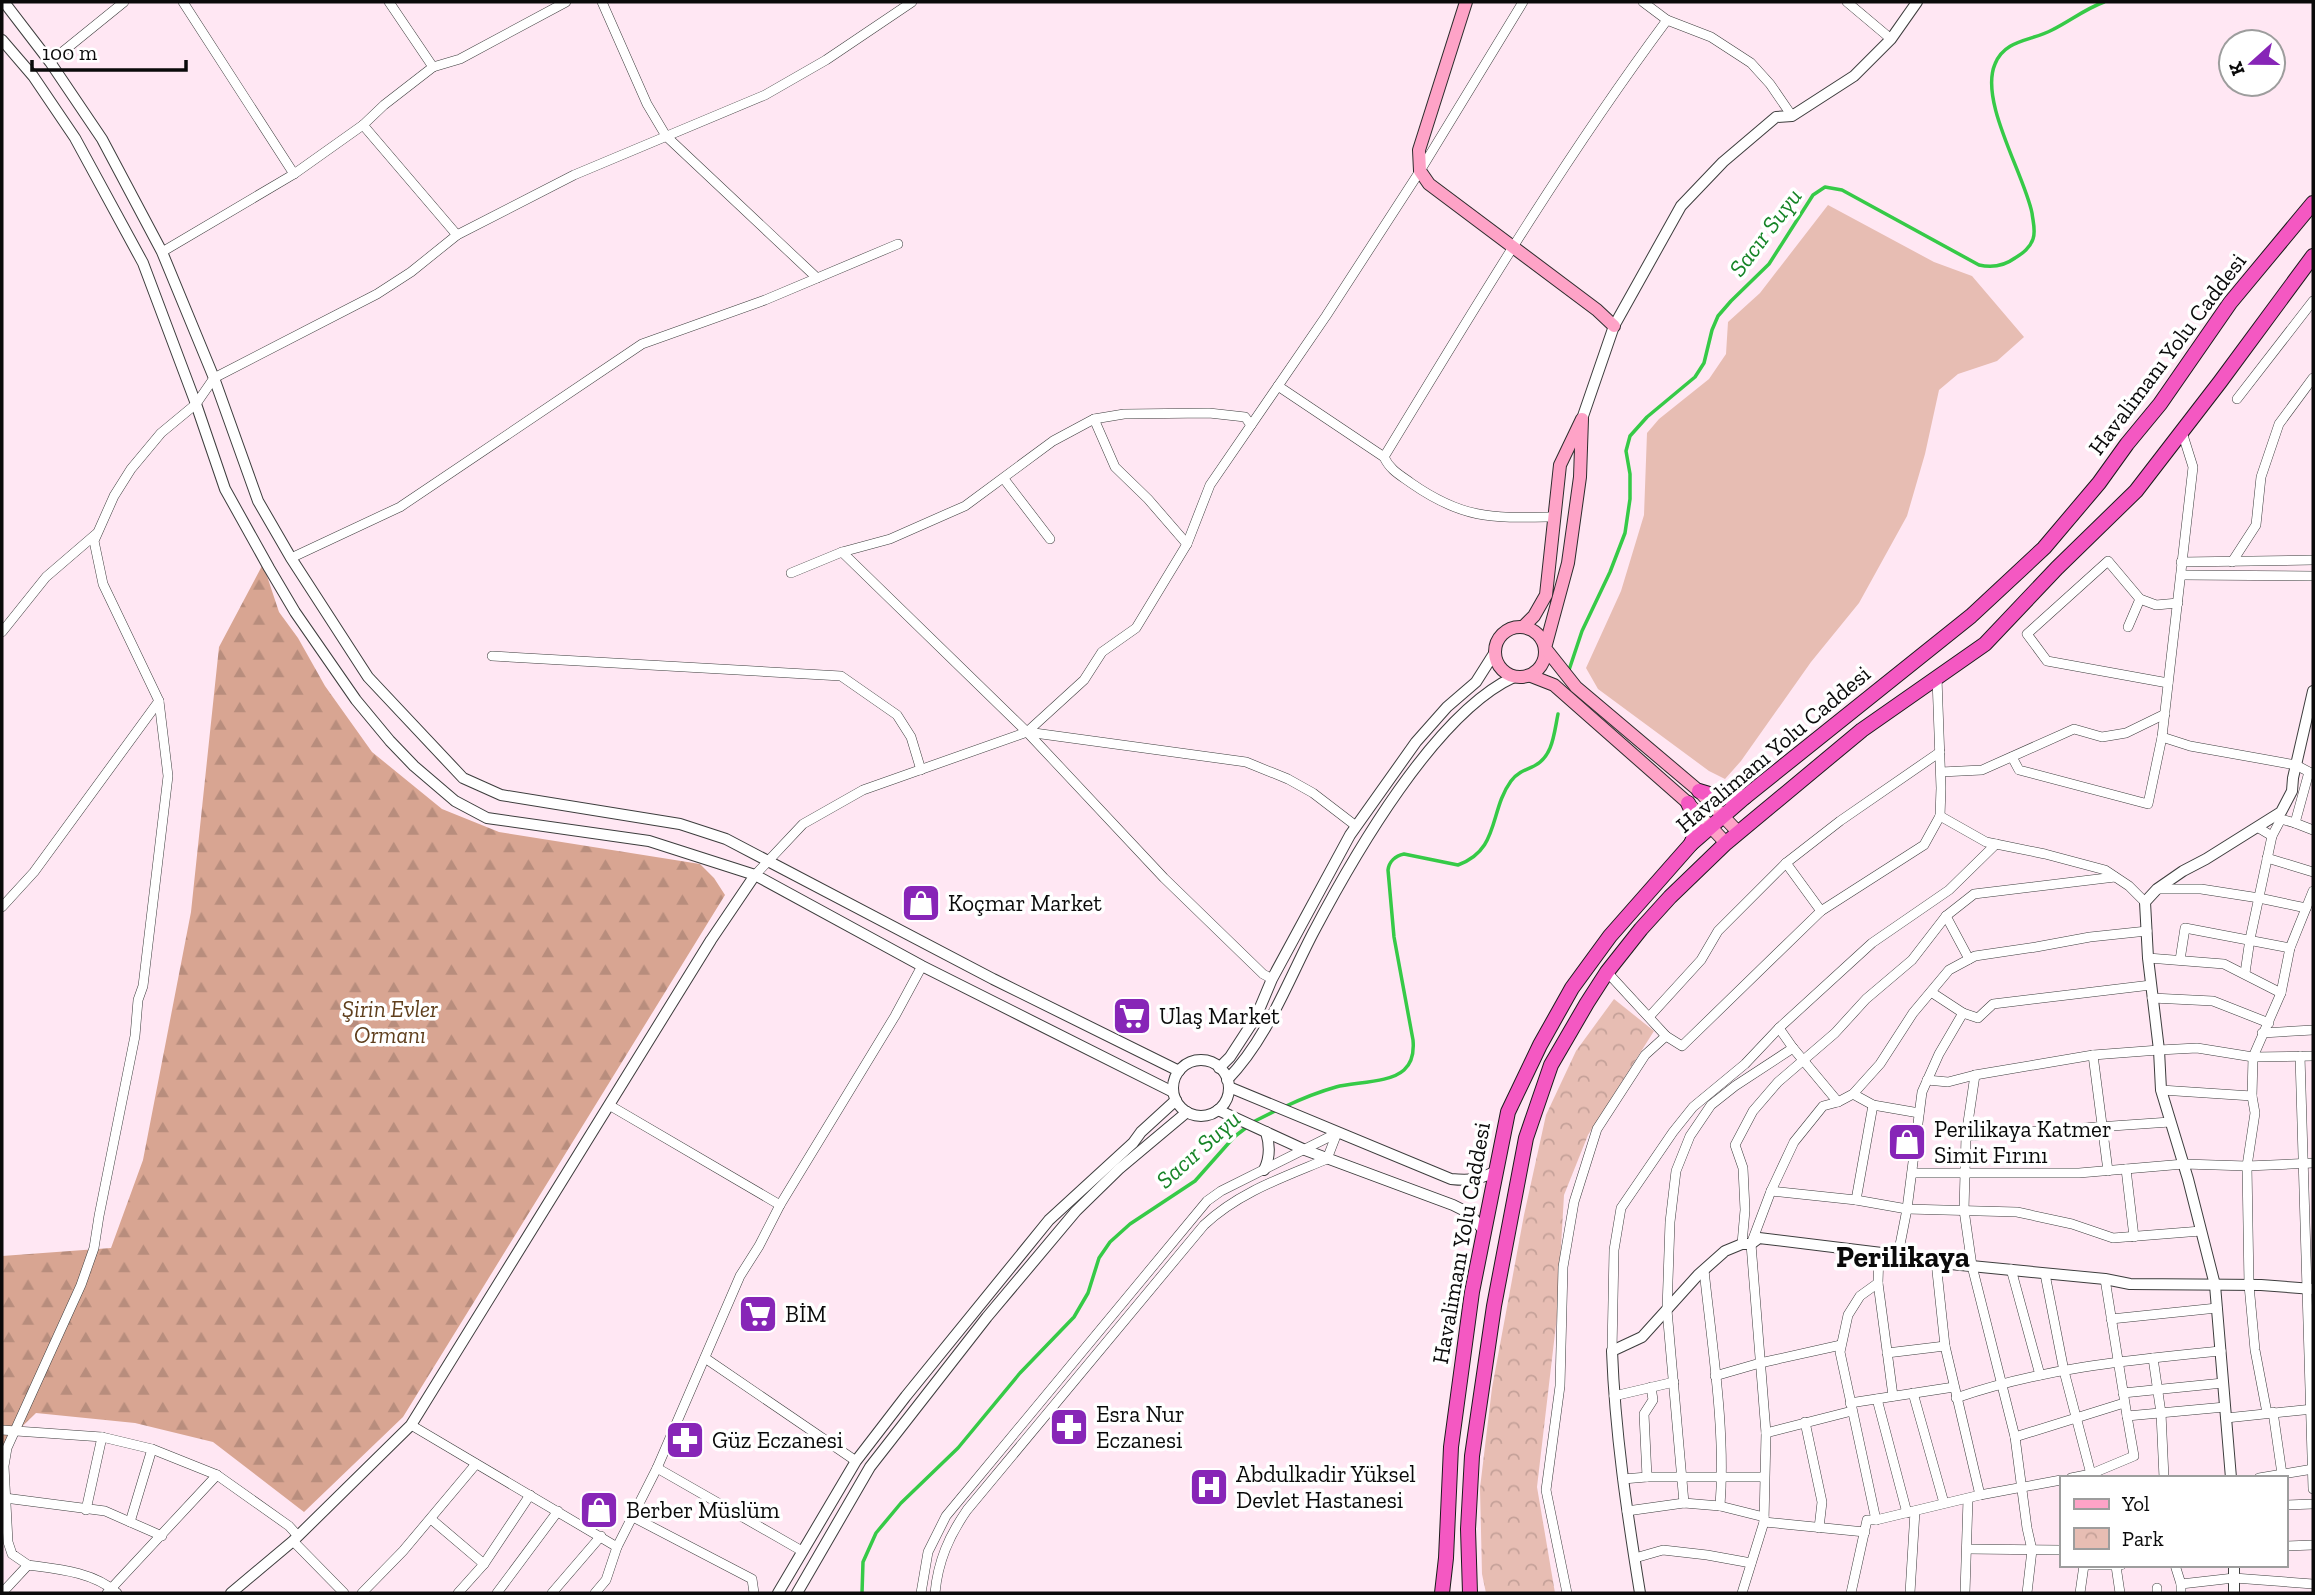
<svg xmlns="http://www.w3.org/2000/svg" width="2315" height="1595" viewBox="0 0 2315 1595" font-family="'Zilla Slab',serif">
<defs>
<pattern id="forest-firs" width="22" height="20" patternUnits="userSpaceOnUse" patternTransform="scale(1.75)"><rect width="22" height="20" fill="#d8a592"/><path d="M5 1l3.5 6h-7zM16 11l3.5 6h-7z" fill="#b88d7d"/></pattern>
<pattern id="park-crowns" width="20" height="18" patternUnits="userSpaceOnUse" patternTransform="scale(1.75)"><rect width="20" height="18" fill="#e7bdb3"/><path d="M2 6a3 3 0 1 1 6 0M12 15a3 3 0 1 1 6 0" fill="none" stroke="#c5a199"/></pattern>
</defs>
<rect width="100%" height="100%" fill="#ffe7f3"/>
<polygon fill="#e7bdb3" points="1828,205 1934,262 1972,276 2024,337 1997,361 1958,374 1939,390 1925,454 1907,516 1859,603 1811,662 1741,761 1725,779 1709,771 1598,689 1586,668 1621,591 1644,515 1647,433 1659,419 1709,379 1726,354 1728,322 1760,293"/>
<polygon fill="url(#forest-firs)" points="263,564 279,612 298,638 325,686 372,752 442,809 499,832 700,864 714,878 725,895 403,1417 304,1512 213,1442 135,1423 36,1413 2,1446 2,1256 111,1248 143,1160 191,912 219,647"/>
<polygon fill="url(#park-crowns)" points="1614,999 1654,1031 1588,1135 1564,1195 1557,1316 1537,1487 1555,1593 1486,1593 1482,1574 1480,1488 1492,1388 1524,1215 1546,1115 1576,1051"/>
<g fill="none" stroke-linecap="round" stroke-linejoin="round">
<g stroke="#36ca47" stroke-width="3.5">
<path d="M1569 670 1582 631 1610 572 1625 533 1630 499V474L1626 451 1630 436 1647 417 1695 377 1704 363 1712 330 1718 316 1731 301 1769 264 1813 195 1825 187 1842 190 1979 265C1992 268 2004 266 2015 258 2023 253 2030 248 2033 239 2036 231 2033 222 2032 213 2024 174 1979 101 1995 64 2005 39 2032 41 2052 30 2070 21 2085 9 2104 2"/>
<path d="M1284 1107C1301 1099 1318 1092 1336 1087 1355 1082 1390 1083 1404 1070 1413 1062 1414 1051 1413 1040L1394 937 1388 870C1389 862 1395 856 1404 854L1458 865C1500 850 1489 811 1511 781 1517 773 1525 770 1534 766 1553 757 1554 733 1558 714"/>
<polyline points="1253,1122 1277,1110"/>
<polyline points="862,1593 863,1562 876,1533 901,1503 958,1448 1020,1373 1074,1317 1088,1293 1099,1258 1110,1242 1130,1224 1195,1181 1234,1137 1247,1127"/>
</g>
<g stroke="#3d3d3d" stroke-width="10">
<g id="minor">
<polyline points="183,2 294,174"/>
<polyline points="389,2 433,67"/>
<polyline points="602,2 647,104 666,136 817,278"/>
<polyline points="1643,2 1667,20 1711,37 1751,63 1770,84 1792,116"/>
<polyline points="1847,2 1891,39"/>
<polyline points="50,62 124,2"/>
<polyline points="363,125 457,235"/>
<polyline points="162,252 294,174 363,125 384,105 433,67 460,59 566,2"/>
<polyline points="1278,386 1384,457"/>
<polyline points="2237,399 2313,301"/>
<polyline points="1094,419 1115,467 1148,499 1187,544"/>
<polyline points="1004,479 1050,539"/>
<path d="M1555 517C1493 518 1464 520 1411 483 1400 475 1390 470 1384 457 1474 309 1563 160 1667 20"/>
<polyline points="842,552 1027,732 1164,878 1263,974 1272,979"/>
<polyline points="291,558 400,507 642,344 765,300 898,244"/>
<polyline points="2181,562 2313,560"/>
<polyline points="2232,562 2256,525 2261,477 2279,424 2313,378"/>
<polyline points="791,573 842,552 890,539 965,506 1053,441 1094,419 1124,414 1209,413 1245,417 1251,425"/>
<polyline points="2181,575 2313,576"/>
<polyline points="2128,627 2140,599"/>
<polyline points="2,632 46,577 96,534"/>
<polyline points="492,656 841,676 897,715 911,737 921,770"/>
<polyline points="1937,678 1941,788 1940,816"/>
<polyline points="2168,683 2047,661 2027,634 2108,561 2140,599 2156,605 2178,603"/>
<polyline points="1027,732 1084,680 1102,652 1136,628 1187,544 1210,485 1326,316 1420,171 1523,2"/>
<polyline points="2162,737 2190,746 2296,765 2313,774"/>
<polyline points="2012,757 2019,770 2148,804 2162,737 2193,467 2182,432"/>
<polyline points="1941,772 1982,770 2074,729 2102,737 2126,733 2165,714"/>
<polyline points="2309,772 2295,823 2313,830"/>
<polyline points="2272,836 2281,819 2295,823"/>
<polyline points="2267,858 2313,872"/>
<polyline points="1786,863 1821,911"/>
<polyline points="755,875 803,824 863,790 1027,732 1246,762 1288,779 1313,793 1356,826"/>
<polyline points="2157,889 2201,889 2259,898 2306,908"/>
<polyline points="2,907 34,872 159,701"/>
<polyline points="1946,916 1969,959"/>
<polyline points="2148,958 2224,964 2281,993"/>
<polyline points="2180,960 2185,928 2290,948"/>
<polyline points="2245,973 2250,939 2272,836 2257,827"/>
<polyline points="2152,998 2213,1001 2269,1023"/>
<polyline points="1963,1013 1978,1018 1993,1004 2151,985"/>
<polyline points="1649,1017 1701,960 1718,931 1786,863 1840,821 1940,752"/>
<polyline points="1779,1028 1793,1048 1838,1102"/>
<polyline points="2262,1033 2313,1030"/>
<polyline points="1666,1036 1682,1046 1821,911 1924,845 1940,816 1986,842 2045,854 2105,870 2129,886 2145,902"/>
<polyline points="2093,1055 2108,1171"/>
<polyline points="2300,1056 2313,1489"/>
<polyline points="1927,1080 1948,1082 1975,1075"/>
<polyline points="2161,1090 2252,1096"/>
<polyline points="1853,1094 1873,1105 1919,1113"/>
<polyline points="609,1105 780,1205"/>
<polyline points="1966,1136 2170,1122"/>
<polyline points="2126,1169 2134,1237"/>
<polyline points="1912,1173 2079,1173 2184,1164 2247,1166 2313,1163"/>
<polyline points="1771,1191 1856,1200 1907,1209 2017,1212 2072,1224 2113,1238 2201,1231"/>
<polyline points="1856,1200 1873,1105"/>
<polyline points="1742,1244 1745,1210 1743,1168 1735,1145 1753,1111 1778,1082 1835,1033 1866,999 1912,960 1946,916 1974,894 2115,877"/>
<polyline points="1898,1255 1907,1209 1922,1092 1939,1054 1963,1013 1931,992"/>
<polyline points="1936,1262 1945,1346 1980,1495"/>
<polyline points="2011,1269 2040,1375"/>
<path d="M1704 1270C1712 1346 1726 1431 1720 1506"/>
<polyline points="2045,1274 2064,1371 2092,1478"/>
<polyline points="2105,1279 2127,1416 2225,1407"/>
<polyline points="1878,1283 1893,1396"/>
<polyline points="2111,1319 2217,1308"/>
<polyline points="1612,1351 1614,1250 1621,1208 1673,1132 1693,1107 1745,1064 1779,1028 1872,943 1949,890 1996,844"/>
<polyline points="1887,1353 1945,1346"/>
<polyline points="705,1358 856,1461"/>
<polyline points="2153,1358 2161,1413 2164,1478"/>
<polyline points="1715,1376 1760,1363 1841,1345"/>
<polyline points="1913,1393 1944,1503"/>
<polyline points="2123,1393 2223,1383"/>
<polyline points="1614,1396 1674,1382"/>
<path d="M1956 1398C2042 1368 2130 1360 2221 1351"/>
<polyline points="1877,1399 1907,1513"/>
<polyline points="1850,1403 1954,1387"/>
<polyline points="2273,1412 2282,1474"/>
<polyline points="2267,1413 2255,1350 2249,1285 2247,1166 2255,1113 2252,1096 2253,1057 2281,993 2290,948 2313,891"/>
<polyline points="2226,1418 2313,1409"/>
<polyline points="1805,1422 1822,1502 1819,1528"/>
<polyline points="411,1425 617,1547"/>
<polyline points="2,1430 102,1437 152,1449 217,1475"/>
<polyline points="1766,1433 1852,1411"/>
<polyline points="2015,1437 2124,1403"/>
<polyline points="657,1468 802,1551"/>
<polyline points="1647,1477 1644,1414 1653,1400 1651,1387"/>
<polyline points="2071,1478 2091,1474 2134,1456 2127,1416"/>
<polyline points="2259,1478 2313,1469"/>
<polyline points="1623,1479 1647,1477 1764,1477"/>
<polyline points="5,1498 105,1511 162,1536"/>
<polyline points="1684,1503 1667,1310 1670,1222 1676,1171 1690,1136 1711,1105 1735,1086 1793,1048"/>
<polyline points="2285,1505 2313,1504"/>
<polyline points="86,1510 102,1437"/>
<polyline points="1627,1511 1684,1503 1720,1506 1764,1517"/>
<polyline points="633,1517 752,1579 754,1593"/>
<polyline points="431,1519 484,1564"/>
<polyline points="1876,1520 1840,1352 1848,1315 1860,1296 1878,1283 1879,1253"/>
<polyline points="130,1522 152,1449"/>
<polyline points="1764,1522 1865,1532"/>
<polyline points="293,1541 344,1593"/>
<polyline points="2285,1546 2313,1545"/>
<polyline points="1967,1549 2061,1550"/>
<polyline points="1635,1558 1663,1550 1707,1555 1751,1563"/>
<polyline points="28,1565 12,1554 8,1542 4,1466 7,1448 81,1285 94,1248 99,1216 135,1036 138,1000 143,986 168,776 159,701 103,584 94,541 114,496 131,469 161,433 196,404 214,378 377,294 411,272 457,235 574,175 765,95 826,60 912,2"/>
<polyline points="2084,1565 2121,1565"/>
<polyline points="2175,1565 2181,1584 2181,1593"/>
<polyline points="2116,1566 2120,1593"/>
<polyline points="2181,1584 2234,1578 2313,1584"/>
<path d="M2 1593 28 1565C58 1569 94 1572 117 1593"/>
<polyline points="107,1593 217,1475 289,1526 298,1536"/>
<polyline points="362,1593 403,1551 476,1464"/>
<polyline points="458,1593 484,1564 530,1495"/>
<polyline points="497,1593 558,1511"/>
<polyline points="552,1593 601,1536"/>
<polyline points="595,1593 606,1580 617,1547 657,1468 740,1276 759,1246 780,1205 895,1016 922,966"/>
<polyline points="921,1593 928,1552 946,1516 1207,1201 1221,1191 1337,1133"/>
<path d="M935 1593C938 1561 949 1536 967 1510L1204 1225C1239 1192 1284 1177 1327 1159L1337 1133"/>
<polyline points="1567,1593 1546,1490 1560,1386 1563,1267 1574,1202 1597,1129 1645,1055 1666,1036 1607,972"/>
<polyline points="1742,1593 1764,1522 1766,1433 1751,1244 1771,1191 1794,1142 1823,1106 1838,1102 1853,1094 1880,1064 1913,1013 1949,970 1975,956 2036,947 2090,937 2147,931"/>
<polyline points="1851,1593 1867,1520 1876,1520 1980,1495 2061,1480"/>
<polyline points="1910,1593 1915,1511"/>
<polyline points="1965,1593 1968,1499"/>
<polyline points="2027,1593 2032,1550 2027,1528 2015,1437 1972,1266 1964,1210 1966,1136 1975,1075 2093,1055 2159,1050 2197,1048 2253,1057 2313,1056"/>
<polyline points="2080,1593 2084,1565"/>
<polyline points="2157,1593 2157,1588"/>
</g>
</g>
<g stroke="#3d3d3d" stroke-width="12">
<g id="tertiary">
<polyline points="4,2 50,62 102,139 162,252 214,378 258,501 291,558 368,677 463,778 501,795 680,824 726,839 993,979 1179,1071"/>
<polyline points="2,40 33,76 75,138 143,263 196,404 225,489 269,568 295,612 356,700 390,741 414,766 455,801 487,818 649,841 755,875 922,966 1173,1092"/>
<polyline points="1582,419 1614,326 1681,206 1723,162 1776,117 1792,116 1854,76 1891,39 1917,2"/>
<circle cx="1201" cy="1088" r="28"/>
<polyline points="1219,1068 1230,1057 1256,1017 1272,979 1350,835 1416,742 1447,707 1476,682 1495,652"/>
<path d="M1227 1080C1267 1039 1287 983 1313 933 1353 857 1435 713 1514 677"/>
<path d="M1229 1087 1451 1179C1469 1181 1481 1180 1497 1170"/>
<polyline points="1218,1110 1305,1150 1453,1205 1469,1213 1484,1231"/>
<path d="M1264 1170C1270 1158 1270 1145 1266 1132"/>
<polyline points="2231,1478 2215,1285 2188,1179 2161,1090 2159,1050 2148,958 2145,902 2157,889 2183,871 2206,859 2281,812 2292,791 2293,778 2313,691"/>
<polyline points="2234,1565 2234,1593"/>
<polyline points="231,1593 293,1541 411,1425 711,940 755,875"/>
<polyline points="778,1593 856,1461 906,1396 1049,1220 1133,1143 1141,1132 1176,1100"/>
<polyline points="797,1593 870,1467 987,1317 1076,1211 1119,1169 1187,1112"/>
<path d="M1640 1593C1627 1513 1615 1432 1612 1351L1642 1337 1698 1275 1725 1251 1742 1244H1751L1759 1238 1898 1255 1909 1260 2105 1279 2130 1284 2261 1285 2313 1289"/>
</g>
</g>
<g stroke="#2c2c2c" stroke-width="14">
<g id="secondary">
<polyline points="1466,2 1419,150 1420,171 1429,184 1597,310 1614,326"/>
<circle cx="1520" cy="652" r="25"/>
<polyline points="1523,627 1534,616 1546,595 1560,465 1582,419 1580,477 1568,563 1545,648 1576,687 1699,791 1738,832"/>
<polyline points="1531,676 1554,685 1688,803 1726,843"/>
</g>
</g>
<g stroke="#1b1b1b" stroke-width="16">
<g id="trunk">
<polyline points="1699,791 1719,797 1745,797"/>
<path d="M1688 803C1696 819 1699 827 1691 844"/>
<polyline points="1442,1593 1446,1558 1451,1447 1472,1292 1508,1112 1540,1045 1572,988 1610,936 1691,844 1745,797 1971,616 2044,548 2099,483 2127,444 2160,404 2230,303 2313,203"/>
<polyline points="1470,1593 1468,1529 1472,1456 1494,1306 1526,1138 1551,1065 1587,1003 1607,972 1641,929 1670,897 1726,843 1862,730 1985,644 2057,568 2136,491 2220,382 2313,256"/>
</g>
</g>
<use href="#minor" stroke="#fff" stroke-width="9"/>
<use href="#tertiary" stroke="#fff" stroke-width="10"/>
<use href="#secondary" stroke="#fea3c7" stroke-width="12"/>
<use href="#trunk" stroke="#f458c2" stroke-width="14"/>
</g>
<defs>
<g id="shop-square" transform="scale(2.0125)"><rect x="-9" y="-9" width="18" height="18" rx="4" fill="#8725b7" stroke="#fff"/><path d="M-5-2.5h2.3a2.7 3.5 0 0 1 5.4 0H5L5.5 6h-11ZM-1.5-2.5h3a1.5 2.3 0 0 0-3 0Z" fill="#fff"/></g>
<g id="supermarket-square" transform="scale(2.0125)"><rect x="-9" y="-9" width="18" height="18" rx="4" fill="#8725b7" stroke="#fff"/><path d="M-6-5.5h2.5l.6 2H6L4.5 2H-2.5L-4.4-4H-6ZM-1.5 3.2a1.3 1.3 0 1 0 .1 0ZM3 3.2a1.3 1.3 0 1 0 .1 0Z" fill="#fff"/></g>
<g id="pharmacy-square" transform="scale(2.0125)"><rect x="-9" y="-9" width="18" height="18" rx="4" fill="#8725b7" stroke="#fff"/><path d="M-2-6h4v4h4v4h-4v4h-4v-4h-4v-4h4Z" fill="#fff"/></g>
<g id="hospital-square" transform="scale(2.0125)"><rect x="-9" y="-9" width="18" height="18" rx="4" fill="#8725b7" stroke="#fff"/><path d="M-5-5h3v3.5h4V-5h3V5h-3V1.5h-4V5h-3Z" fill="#fff"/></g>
</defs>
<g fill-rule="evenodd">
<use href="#shop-square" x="921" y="903"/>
<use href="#supermarket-square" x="1132" y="1016"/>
<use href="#shop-square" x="1907" y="1142"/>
<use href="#supermarket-square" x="758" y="1314"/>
<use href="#pharmacy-square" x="1069" y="1427"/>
<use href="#pharmacy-square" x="685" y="1440"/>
<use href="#hospital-square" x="1209" y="1487"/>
<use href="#shop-square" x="599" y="1510"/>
</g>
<g text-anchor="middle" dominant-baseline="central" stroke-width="7" stroke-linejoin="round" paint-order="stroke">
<g font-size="23" fill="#0a0a0a" stroke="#fff">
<text transform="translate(2167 354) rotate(-53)">Havalimanı Yolu Caddesi</text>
<text transform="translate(1773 749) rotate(-40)">Havalimanı Yolu Caddesi</text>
<text transform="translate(1461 1243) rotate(-80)">Havalimanı Yolu Caddesi</text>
</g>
<g font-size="23" fill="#0a0a0a" stroke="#fff" text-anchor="start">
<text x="948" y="903">Koçmar Market</text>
<text x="1159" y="1016">Ulaş Market</text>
<text x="1934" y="1129">Perilikaya Katmer<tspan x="1934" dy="26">Simit Fırını</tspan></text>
<text x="785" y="1314">BİM</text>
<text x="1096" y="1414">Esra Nur<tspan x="1096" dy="26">Eczanesi</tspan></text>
<text x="712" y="1440">Güz Eczanesi</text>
<text x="1236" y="1474">Abdulkadir Yüksel<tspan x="1236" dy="26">Devlet Hastanesi</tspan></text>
<text x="626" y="1510">Berber Müslüm</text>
</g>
<g font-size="23" font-style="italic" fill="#5f3f1d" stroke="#fff">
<text x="390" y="1009">Şirin Evler<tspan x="390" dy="26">Ormanı</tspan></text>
</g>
<g font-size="24" font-style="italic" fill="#168427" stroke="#fff">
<text transform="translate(1765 232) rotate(-53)">Sacır Suyu</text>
<text transform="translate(1198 1149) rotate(-42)">Sacır Suyu</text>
</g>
<g font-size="30" font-weight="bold" fill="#0a0a0a" stroke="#fff">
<text x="1903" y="1257">Perilikaya</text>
</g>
</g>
<rect width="2315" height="1595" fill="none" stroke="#0a0a0a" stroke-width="7"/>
<rect x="2060" y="1476" width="228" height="91" fill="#ffffff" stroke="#9d9d9d" stroke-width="2"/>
<rect x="2074" y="1499" width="35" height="10" fill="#fea3c7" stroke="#9d9d9d" stroke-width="2"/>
<text x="2122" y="1511" font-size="21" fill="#0a0a0a">Yol</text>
<rect x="2074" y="1528" width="35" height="21" fill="url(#park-crowns)" stroke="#9d9d9d" stroke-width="2"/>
<text x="2122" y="1546" font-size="21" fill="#0a0a0a">Park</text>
<g transform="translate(2252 63) rotate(249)"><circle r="33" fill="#ffffff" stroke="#9d9d9d" stroke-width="2"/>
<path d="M0-5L12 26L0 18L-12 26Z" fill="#8725b7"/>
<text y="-10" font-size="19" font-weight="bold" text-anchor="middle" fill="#0a0a0a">K</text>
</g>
<path d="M32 60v10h154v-10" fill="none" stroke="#0a0a0a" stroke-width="3.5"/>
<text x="42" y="60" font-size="21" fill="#0a0a0a" stroke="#ffffff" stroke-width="5" paint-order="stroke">100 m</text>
</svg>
